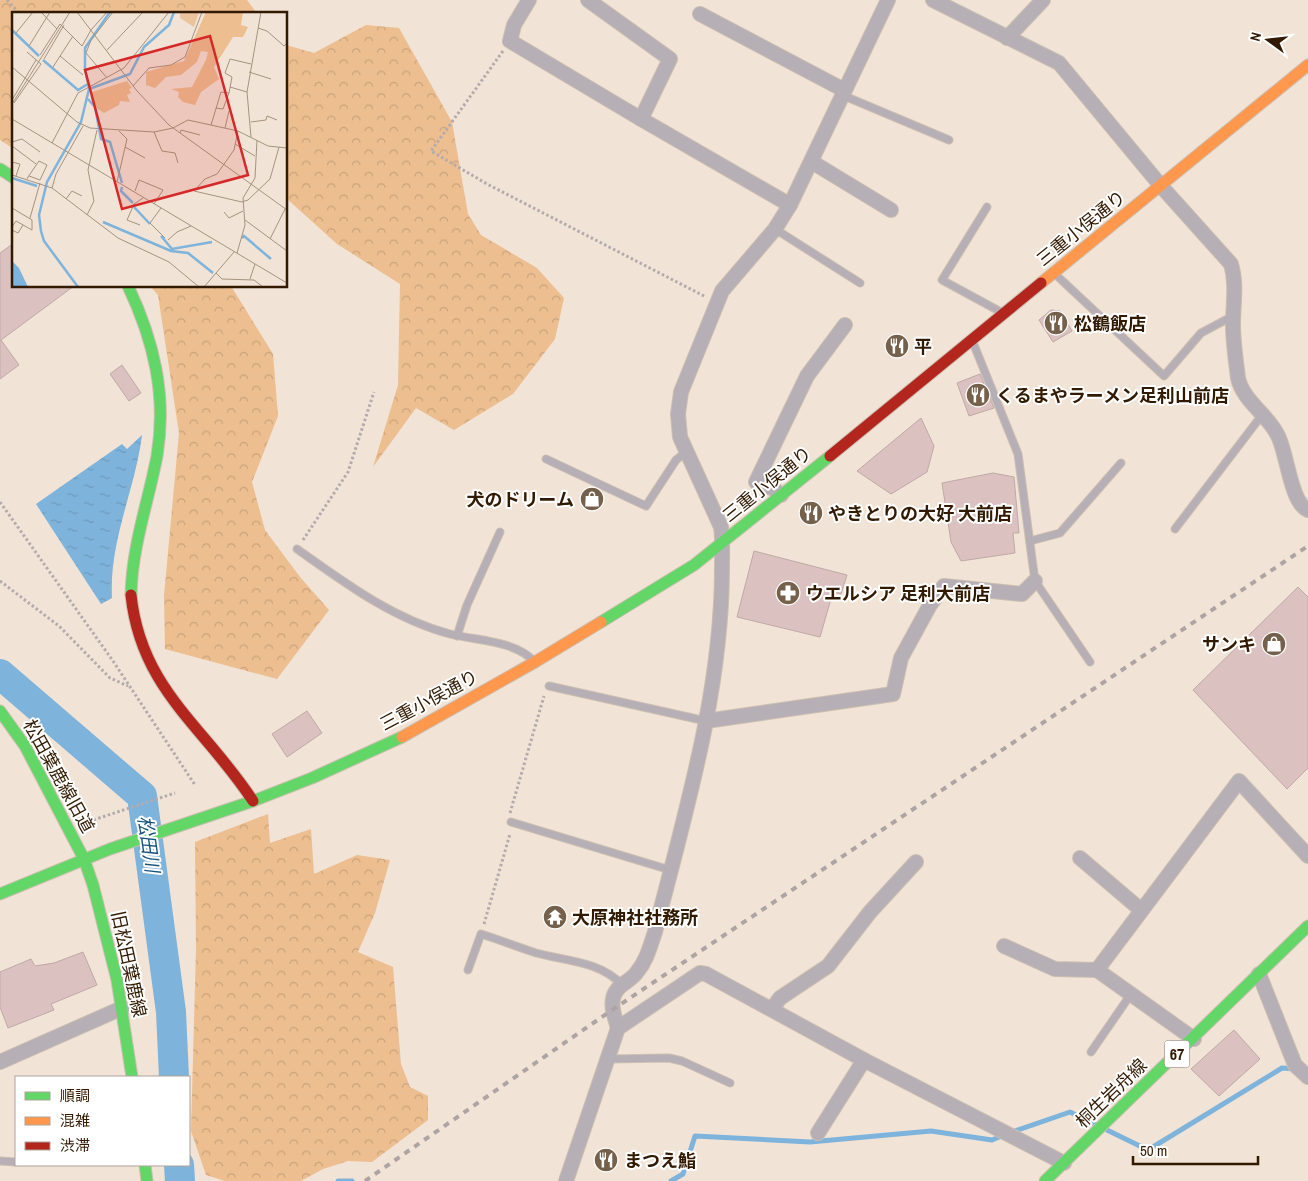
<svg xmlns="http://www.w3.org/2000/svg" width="1308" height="1181" viewBox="0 0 1308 1181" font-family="'Archivo Narrow','Noto Sans JP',sans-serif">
<defs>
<pattern id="forest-crowns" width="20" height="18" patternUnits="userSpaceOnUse" patternTransform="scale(1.25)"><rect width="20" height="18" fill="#ecbe90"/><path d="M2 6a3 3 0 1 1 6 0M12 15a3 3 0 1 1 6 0" fill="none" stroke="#cba37a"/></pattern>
<pattern id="water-ripples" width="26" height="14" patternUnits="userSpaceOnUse" patternTransform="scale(1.25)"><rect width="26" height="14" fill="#7eb4dc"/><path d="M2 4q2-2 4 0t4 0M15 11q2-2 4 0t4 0" fill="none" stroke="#6d9abb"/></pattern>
</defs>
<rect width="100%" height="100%" fill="#f1e3d5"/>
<g fill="url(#forest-crowns)">
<polygon points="0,0 247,0 257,14 14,14 14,149 0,140"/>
<polygon points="366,25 399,28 452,122 468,214 481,235 537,268 564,298 555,339 513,394 454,430 416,408 373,467 398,385 400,284 337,244 286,198 286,45 314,53"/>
<polygon points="150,286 231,286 273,354 278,416 252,482 265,530 300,577 329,610 277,679 165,649 164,596 179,433 158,295"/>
<polygon points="268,814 270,843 311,829 314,874 357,855 390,860 375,913 358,952 393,967 401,1064 410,1087 428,1096 428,1120 372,1162 348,1161 323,1169 301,1181 225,1181 206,1175 191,1131 196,950 195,842"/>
</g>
<path fill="url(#water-ripples)" d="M142 435C135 491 109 540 112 598L101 604 36 504 122 444 127 449Z"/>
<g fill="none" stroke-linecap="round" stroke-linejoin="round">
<g stroke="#7eb4dc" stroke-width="5">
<polyline points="1107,1130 1148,1150 1282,1068 1295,1069"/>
<polyline points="1012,1132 1070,1112 1097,1125"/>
<polyline points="338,1181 352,1181"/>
<polyline points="671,1181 683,1174 695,1136 810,1142 931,1131 992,1140 1004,1135"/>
</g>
<g stroke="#7eb4dc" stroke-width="30">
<polyline points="0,674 142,796 171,1012 174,1077"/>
<polyline points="179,1165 180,1181"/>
</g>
</g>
<g fill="#dbc2c1" stroke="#bfa9a7">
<polygon points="14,243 14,286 74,286 1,340 19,365 0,379 0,253"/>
<polygon points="1051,310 1060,311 1072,331 1053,342 1039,320"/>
<polygon points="122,365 141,393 129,401 110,374"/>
<polygon points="980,374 994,408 969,416 957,383"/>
<polygon points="921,418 934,446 927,472 891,494 857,471"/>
<polygon points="993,473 1014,477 1019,533 1013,533 1015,553 961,561 951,542 942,483"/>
<polygon points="754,551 847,575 841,594 833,592 820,637 737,617"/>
<polygon points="1298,587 1308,597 1308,768 1287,789 1193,690"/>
<polygon points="307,711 322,733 287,757 272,734"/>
<polygon points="83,952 97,985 51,1004 54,1010 8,1028 0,1007 0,972 31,959 35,966 54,963"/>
<polygon points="1234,1030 1260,1059 1219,1096 1191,1069"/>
</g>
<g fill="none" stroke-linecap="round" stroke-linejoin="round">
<g stroke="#ccbfb1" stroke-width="9">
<g id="lane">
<polyline points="842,95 949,140"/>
<polyline points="987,207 942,280 1001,312"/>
<polyline points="775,229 860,283"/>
<polyline points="1054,273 1164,376 1201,333 1233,316"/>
<polyline points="972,340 1018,454 1035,581 1090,662"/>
<polyline points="546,459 646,506 676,460 687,451"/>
<polyline points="1175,529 1262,415"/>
<polyline points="1030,541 1060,533 1121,463"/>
<path d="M297 549C345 583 393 619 450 634 478 641 514 640 535 662"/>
<polyline points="457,636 467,605 500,532"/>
<polyline points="549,686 706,721"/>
<polyline points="511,822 670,870"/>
<path d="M468 970 481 934C500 940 518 947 536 953 565 961 600 961 622 985"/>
<polyline points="1091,1052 1131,994"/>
<polyline points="608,1059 669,1058 682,1061 730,1083"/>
<polyline points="0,1161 16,1162"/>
</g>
</g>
<g stroke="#ccbfb1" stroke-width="16">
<g id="street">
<polyline points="529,0 514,25 510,41 641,119 790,205"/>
<polyline points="588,0 670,59 641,119"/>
<path d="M933 0 1059 63 1161 186 1231 264C1237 284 1233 304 1233 325 1233 342 1236 361 1238 378 1243 401 1267 414 1277 434 1287 450 1290 503 1308 510"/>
<polyline points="700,14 844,90"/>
<polyline points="1007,38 1043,0"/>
<polyline points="812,162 891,210"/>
<polyline points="781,495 774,489 756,482 807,376 845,325"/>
<polyline points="706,721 893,694 901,658 930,605 944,586 1022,594 1035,581"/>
<polyline points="1080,858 1141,910"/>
<polyline points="1004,946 1055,969 1097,970"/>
<polyline points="1259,974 1295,1065 1308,1077"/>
<polyline points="772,1009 780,998 828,966 870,912 916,862"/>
<path d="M618 1028C613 1013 607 996 622 985 627 981 634 977 637 972 647 960 650 946 655 932 685 813 722 692 722 568 722 554 723 541 721 527L680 437 678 414 681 392 722 291 775 229 790 205 888 0"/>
<polyline points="1194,1039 1097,970 1239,781 1308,856"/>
<polyline points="0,1062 122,1008"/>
<polyline points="818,1133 864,1060"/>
<polyline points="566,1181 618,1028 700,973 706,974 864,1060 1064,1163"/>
</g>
</g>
<g stroke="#ccbfb1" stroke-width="13">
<g id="fast">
<polyline points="0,169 14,178"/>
<path d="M128 286C154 341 167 396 157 456 148 503 132 546 131 595"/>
<polyline points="601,622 694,565 830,456"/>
<polyline points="0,711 25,746 84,859 93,885 117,980 132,1077"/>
<polyline points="0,894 110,849 253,801 312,778 402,737"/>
<polyline points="145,1165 147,1181"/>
<polyline points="1045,1181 1308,926"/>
</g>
</g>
<g stroke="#ccbfb1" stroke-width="13">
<g id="slow">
<polyline points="1041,283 1308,65"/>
<polyline points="402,737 535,662 601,622"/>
</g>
</g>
<g stroke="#ccbfb1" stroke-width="13">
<g id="jam">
<polyline points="830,456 1041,283"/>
<path d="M131 595C141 690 205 727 253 801"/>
</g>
</g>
<g stroke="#b3abac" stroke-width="3" stroke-dasharray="2.5 2.5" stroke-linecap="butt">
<polyline points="7,0 20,14"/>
<polyline points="503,51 431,151 487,184 706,297"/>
<polyline points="0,502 113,661 195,785"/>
<polyline points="303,540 348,472 374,392"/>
<polyline points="0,581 59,626 110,678 128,686"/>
<polyline points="510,813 544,696"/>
<polyline points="84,823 175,793"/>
<polyline points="484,924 510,834"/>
</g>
<use href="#lane" stroke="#b6afb6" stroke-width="7"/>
<use href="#street" stroke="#b6afb6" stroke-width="14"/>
<use href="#fast" stroke="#63d668" stroke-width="11"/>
<use href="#slow" stroke="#ff974d" stroke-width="11"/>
<use href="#jam" stroke="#b3261e" stroke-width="11"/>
<polyline stroke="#ada4a3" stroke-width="4" stroke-dasharray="6 6" stroke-linecap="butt" points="365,1181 612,1010 1308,546"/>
</g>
<defs>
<g id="restaurant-disc" transform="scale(1.25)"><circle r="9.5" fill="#75604b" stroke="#fff"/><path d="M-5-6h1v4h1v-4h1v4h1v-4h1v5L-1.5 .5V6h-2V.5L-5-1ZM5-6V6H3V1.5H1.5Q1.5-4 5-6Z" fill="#fff"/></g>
<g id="shop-disc" transform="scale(1.25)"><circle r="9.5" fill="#75604b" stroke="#fff"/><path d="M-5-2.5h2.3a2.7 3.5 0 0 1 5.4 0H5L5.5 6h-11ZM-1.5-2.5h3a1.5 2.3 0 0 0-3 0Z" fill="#fff"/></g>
<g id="pharmacy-disc" transform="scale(1.25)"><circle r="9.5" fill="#75604b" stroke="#fff"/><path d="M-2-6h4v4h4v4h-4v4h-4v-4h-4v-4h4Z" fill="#fff"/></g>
<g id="temple-disc" transform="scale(1.25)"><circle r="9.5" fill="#75604b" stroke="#fff"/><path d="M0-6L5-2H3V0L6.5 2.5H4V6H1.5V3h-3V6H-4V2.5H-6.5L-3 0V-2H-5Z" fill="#fff"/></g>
</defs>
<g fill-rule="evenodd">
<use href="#restaurant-disc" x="1056" y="323"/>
<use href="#restaurant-disc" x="897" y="346"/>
<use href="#restaurant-disc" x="978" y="395"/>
<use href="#shop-disc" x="592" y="499"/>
<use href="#restaurant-disc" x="811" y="513"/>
<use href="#pharmacy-disc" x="788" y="593"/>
<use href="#shop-disc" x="1274" y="644"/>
<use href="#temple-disc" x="555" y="917"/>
<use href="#restaurant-disc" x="606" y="1160"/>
</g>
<g text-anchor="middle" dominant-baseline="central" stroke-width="4" stroke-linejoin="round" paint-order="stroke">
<rect fill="#fff" stroke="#705f4d" stroke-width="1" x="1164.5" y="1040.5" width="25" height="27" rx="4"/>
<g font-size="16" font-weight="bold" fill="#321a01">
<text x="1177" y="1054">67</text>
</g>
<g font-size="18" fill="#321a01" stroke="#fff">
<text transform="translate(1081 228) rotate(-39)">三重小俣通り</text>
<text transform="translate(767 484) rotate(-39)">三重小俣通り</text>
<text transform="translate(429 700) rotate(-28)">三重小俣通り</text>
<text transform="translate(59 776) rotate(61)">松田葉鹿線旧道</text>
<text transform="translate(129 964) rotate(78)">旧松田葉鹿線</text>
<text transform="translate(1111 1093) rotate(-44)">桐生岩舟線</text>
</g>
<g font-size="18" font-weight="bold" fill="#321a01" stroke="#fff" text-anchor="start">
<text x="1074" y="323">松鶴飯店</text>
<text x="914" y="346">平</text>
<text x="996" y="395">くるまやラーメン足利山前店</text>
<text x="574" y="499" text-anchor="end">犬のドリーム</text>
<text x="828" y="513">やきとりの大好 大前店</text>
<text x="806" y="593">ウエルシア 足利大前店</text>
<text x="1256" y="644" text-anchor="end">サンキ</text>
<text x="572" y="917">大原神社社務所</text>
<text x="624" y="1160">まつえ鮨</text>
</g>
<g font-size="19" font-style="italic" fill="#18547e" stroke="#fff">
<text transform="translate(149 844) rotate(82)">松田川</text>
</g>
</g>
<g transform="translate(12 12)">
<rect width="275" height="275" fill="#f1e3d5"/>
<path d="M168 0H187L182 15 168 6Z" fill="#ebc39c"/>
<path d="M194 0H231L229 13 236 15 231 25H221L202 55 207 67 189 80 183 93 171 90 166 85 167 80 159 77 180 75 194 48 196 40 189 39 185 50 169 63 154 65 143 76 134 73V60L172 49ZM115 69 120 76 117 77 119 81 115 83 118 90 108 89 107 93 92 101 86 97 79 87 80 80Z" fill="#ecbe90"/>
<path d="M0 249 7 256 16 275H0Z" fill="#7eb4dc"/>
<path fill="none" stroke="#7eb4dc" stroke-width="2.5" d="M0 18 27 44M31 48 66 78 76 72M77 76 73 57V36L98 0M76 87 83 95 89 127 98 130 110 171M0 166 25 174M110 175 109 179 121 191M122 195 138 212M91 210 159 239 176 241 201 261M149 224 160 237 200 230M230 226 232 224 259 247M66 275 32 229 29 219 27 203 35 170 69 110 77 77 118 62 132 35 157 13 162 0"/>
<path fill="none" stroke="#a59380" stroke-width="1" d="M29 0 45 17M65 0 125 79 157 113 275 198M246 16 255 19 272 34 275 31M4 21 21 0M17 34 38 0M95 38 131 0M28 43 48 12 70 34 79 18 95 0M48 44 71 63M32 47 52 13M0 55 65 110 78 116 142 120 161 116 176 108 226 119 256 134 275 136M41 55 61 24M237 60 259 67M95 66 74 41 79 28 101 0M121 74 137 56 159 53 173 45 190 0M218 75 235 80M0 88 24 48M2 91 29 52 15 40M0 92 58 0M204 96 211 97 217 81M0 107 275 271M239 110 254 108 255 104 265 108M199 113 209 80 217 81 220 65 213 61 218 47 239 52M213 116 217 99M226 119 222 138 205 162 193 167 182 179 230 190 236 188 258 167 267 135M142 120 150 139 163 141 166 151M168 121 169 118 188 123M239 125 235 80 249 0M0 130 10 127 28 140M40 131 66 81 112 56 157 0M223 132 243 144M0 134 24 152M113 135 133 146M0 150 8 152 4 164M0 163 40 176 106 226 157 250 187 275M15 167 16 165 27 149 35 153 28 168 17 164M105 170 115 127 107 119M40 176 44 162 71 114M123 179 127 168 151 178 142 192M54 187 60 179 70 184M0 196 20 208V218L4 209 0 215M149 196 138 211 153 226M212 200 217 206 231 199M75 203 82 189 76 158 85 118M18 206 28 171M233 208 275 239M128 213 115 208 122 192 131 186M0 218 6 221 11 213M258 227 273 197M156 228 165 220 179 214M225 241 233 213 231 186 243 166 245 128M204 261 210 267 242 268 251 275M238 267 243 252M192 275 222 240"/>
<path fill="#d62828" fill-opacity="0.15" stroke="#d62828" stroke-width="2.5" d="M198 24 236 163 110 197 73 58Z"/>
<rect width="275" height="275" fill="none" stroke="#321a01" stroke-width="2.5"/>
</g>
<rect x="15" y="1076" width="175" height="90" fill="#ffffff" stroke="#ada399"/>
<rect x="25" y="1092" width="25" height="8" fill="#63d668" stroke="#ada399"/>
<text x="60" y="1101" font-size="15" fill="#321a01">順調</text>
<rect x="25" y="1117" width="25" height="8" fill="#ff974d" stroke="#ada399"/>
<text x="60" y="1126" font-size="15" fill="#321a01">混雑</text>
<rect x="25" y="1142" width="25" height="8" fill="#b3261e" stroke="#ada399"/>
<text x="60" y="1151" font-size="15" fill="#321a01">渋滞</text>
<g transform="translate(1268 40) rotate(285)" stroke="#ffffff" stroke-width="4" paint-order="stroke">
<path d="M0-4L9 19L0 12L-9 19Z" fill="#321a01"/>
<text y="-8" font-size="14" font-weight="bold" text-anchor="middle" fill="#321a01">N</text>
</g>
<path d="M1133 1156v8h125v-8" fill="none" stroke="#321a01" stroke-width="2.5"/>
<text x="1140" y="1156" font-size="15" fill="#321a01" stroke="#ffffff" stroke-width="4" paint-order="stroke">50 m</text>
</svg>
